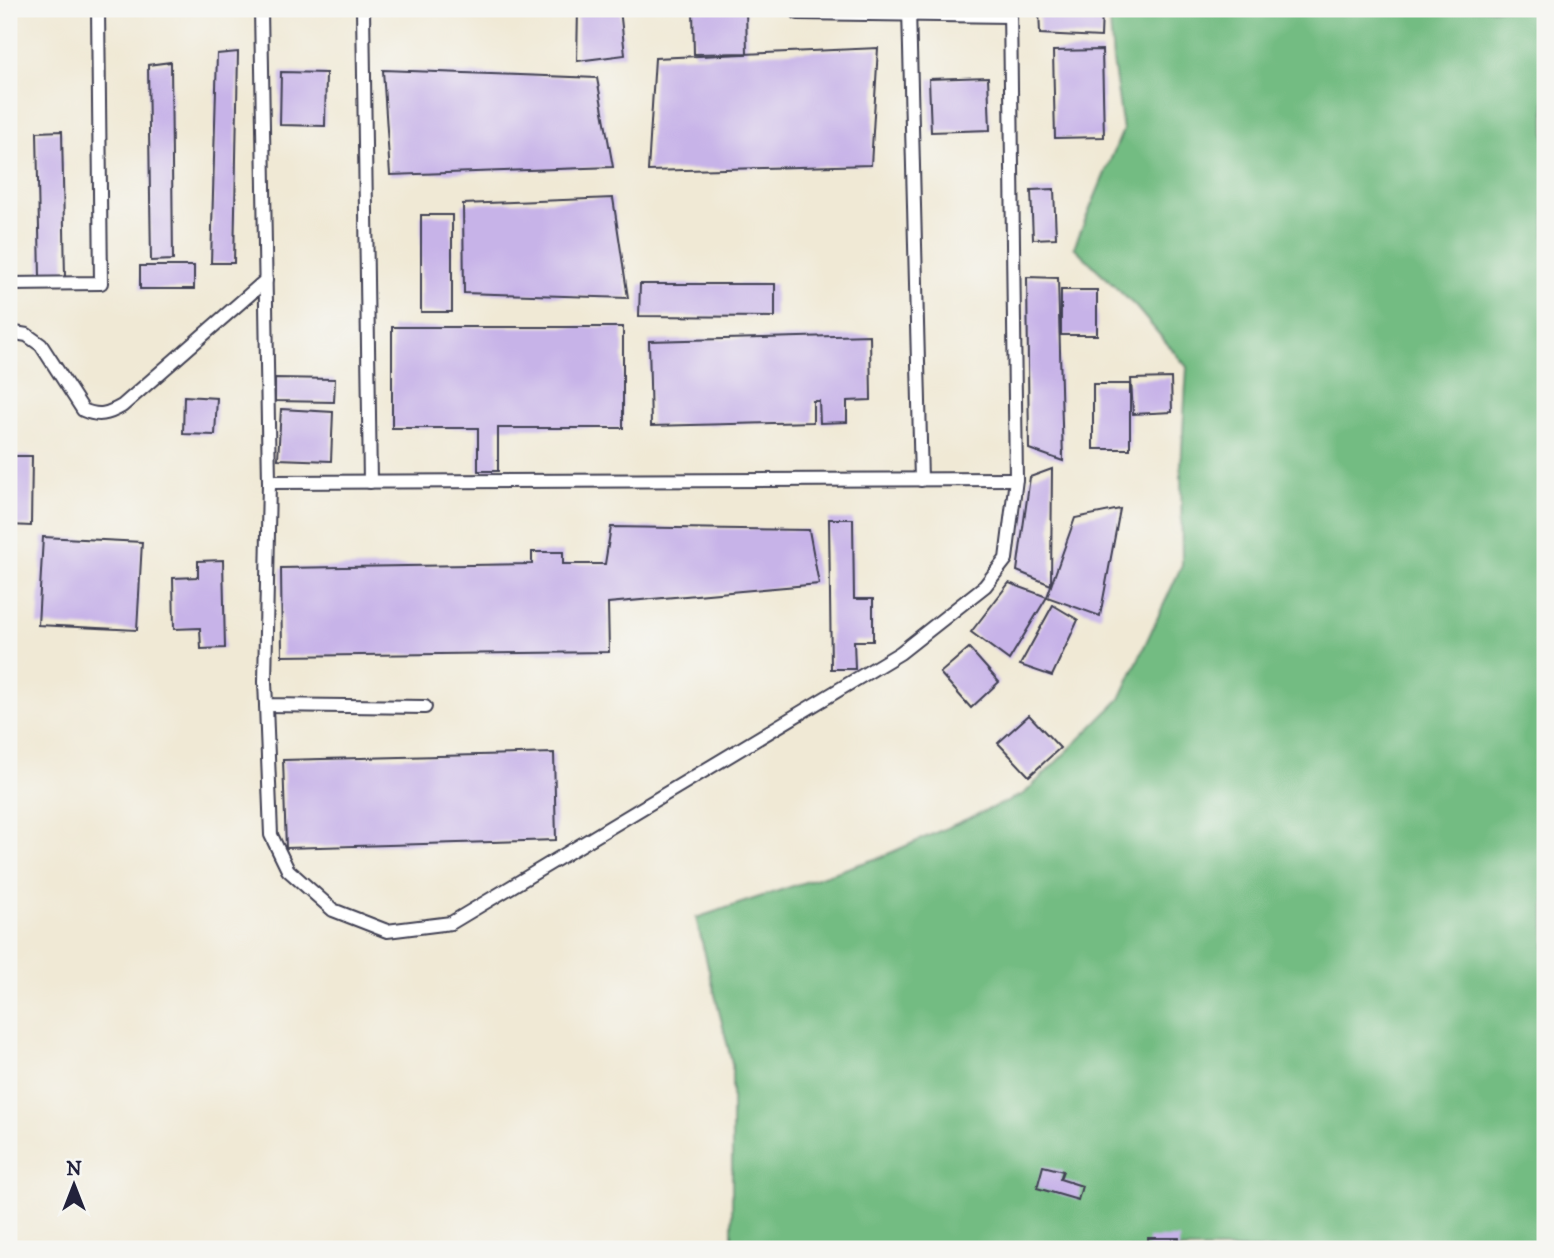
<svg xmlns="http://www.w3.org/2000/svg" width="1554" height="1258" viewBox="0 0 1554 1258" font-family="'IM FELL DW Pica',serif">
<rect width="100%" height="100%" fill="#f6f6f2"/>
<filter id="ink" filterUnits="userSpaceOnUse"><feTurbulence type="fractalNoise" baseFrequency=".0143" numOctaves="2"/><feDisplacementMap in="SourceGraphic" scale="14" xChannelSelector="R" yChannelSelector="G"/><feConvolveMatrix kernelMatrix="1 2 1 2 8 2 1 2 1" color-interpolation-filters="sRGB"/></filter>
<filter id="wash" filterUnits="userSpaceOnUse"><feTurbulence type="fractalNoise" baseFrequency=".00686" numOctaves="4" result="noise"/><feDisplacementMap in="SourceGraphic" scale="28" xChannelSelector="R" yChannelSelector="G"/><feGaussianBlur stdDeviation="1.57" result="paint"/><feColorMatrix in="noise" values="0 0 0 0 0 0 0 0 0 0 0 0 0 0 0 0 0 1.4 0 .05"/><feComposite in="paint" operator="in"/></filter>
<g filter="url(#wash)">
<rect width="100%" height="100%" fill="#f0e9d5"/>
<polygon fill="#73bc82" stroke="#4a6f5e" stroke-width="2" points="1109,9 1545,9 1545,1249 732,1249 732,1063 696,918 881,857 1024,794 1120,699 1182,565 1181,465 1187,367 1136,307 1074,247 1123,130 1113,61"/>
<g id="blocks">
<g fill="#c7b3e8">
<polygon points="578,9 620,9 625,55 577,61"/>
<polygon points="693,9 746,9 747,53 694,54"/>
<polygon points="1039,9 1102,9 1101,37 1040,34"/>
<polygon points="878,48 871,165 648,171 655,58"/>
<polygon points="1102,50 1104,137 1055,138 1053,51"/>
<polygon points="238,52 234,263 211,263 217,54"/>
<polygon points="171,62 173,260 151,261 148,65"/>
<polygon points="383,70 597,78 613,167 390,175"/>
<polygon points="281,72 326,73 325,126 280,125"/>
<polygon points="988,77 990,130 931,132 929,79"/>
<polygon points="62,131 65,277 40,277 37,132"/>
<polygon points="1054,189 1056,238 1033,239 1031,190"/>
<polygon points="613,198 628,298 464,293 463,204"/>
<rect x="421" y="215" width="31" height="97"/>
<rect x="140" y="266" width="54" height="23"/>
<polygon points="1027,277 1058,278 1063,461 1029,449"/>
<polygon points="640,284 775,284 775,317 639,316"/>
<rect x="1061" y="290" width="36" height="45"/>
<polygon points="392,327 623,327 623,428 498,428 498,471 478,471 478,428 392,428"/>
<polygon points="870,335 871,400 847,401 847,422 820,423 819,401 813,401 813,422 651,426 649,341"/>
<polygon points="275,378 335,379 334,402 275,401"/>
<polygon points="1171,378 1172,412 1133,414 1131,379"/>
<rect x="1093" y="384" width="37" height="65"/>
<polygon points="184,396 217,398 215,435 183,434"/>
<polygon points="281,409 333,412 331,461 278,459"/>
<polygon points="11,456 32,456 31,526 10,525"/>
<polygon points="1052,469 1051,585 1017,571 1030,477"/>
<polygon points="1120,509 1100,616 1047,597 1075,518"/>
<polygon points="829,519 853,519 854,599 873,599 873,641 854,641 855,669 831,669"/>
<polygon points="611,527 809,530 819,584 608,603 609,652 282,656 281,568 532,564 532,552 563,552 563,564 605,564"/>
<polygon points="43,537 142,542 137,630 38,625"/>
<polygon points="223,560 225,648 201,649 200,628 174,629 173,578 198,577 198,561"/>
<polygon points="1009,583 1047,597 1009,660 971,632"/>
<polygon points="1053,605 1078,620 1052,676 1020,665"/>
<polygon points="969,648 999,682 971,708 940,673"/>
<polygon points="1029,715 1060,748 1029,776 998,743"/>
<polygon points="554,753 556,840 286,848 283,760"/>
<polygon points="1043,1166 1063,1171 1060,1179 1082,1186 1078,1200 1037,1188"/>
<rect x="1148" y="1238" width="31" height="11"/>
</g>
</g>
</g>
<g filter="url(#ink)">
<use href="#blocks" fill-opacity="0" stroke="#414052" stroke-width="2"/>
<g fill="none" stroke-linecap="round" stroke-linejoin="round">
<g stroke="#414052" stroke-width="16">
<g id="service">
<polyline points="261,9 269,482 265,682 266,705 425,707"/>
<polyline points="363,9 370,482"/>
<polyline points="909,9 921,480"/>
<polyline points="798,13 1010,16"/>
<polyline points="9,284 101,283 98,9"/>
<path d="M9 332 27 335 41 345 83 410C99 417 108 414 122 406L266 280"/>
<polyline points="269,482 1016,479"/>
<polyline points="266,705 271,835 288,870 333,910 387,931 451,923 900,653 985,586 1006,559 1016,479 1010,9"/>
</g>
</g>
<use href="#service" stroke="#fff" stroke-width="12"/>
</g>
</g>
<rect width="1554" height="1258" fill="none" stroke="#f6f6f2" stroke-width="35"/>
<g transform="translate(74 1185)" stroke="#f6f6f2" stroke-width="5" paint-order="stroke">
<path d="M0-5L12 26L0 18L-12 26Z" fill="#22223b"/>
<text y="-10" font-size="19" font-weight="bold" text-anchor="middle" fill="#22223b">N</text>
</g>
</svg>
